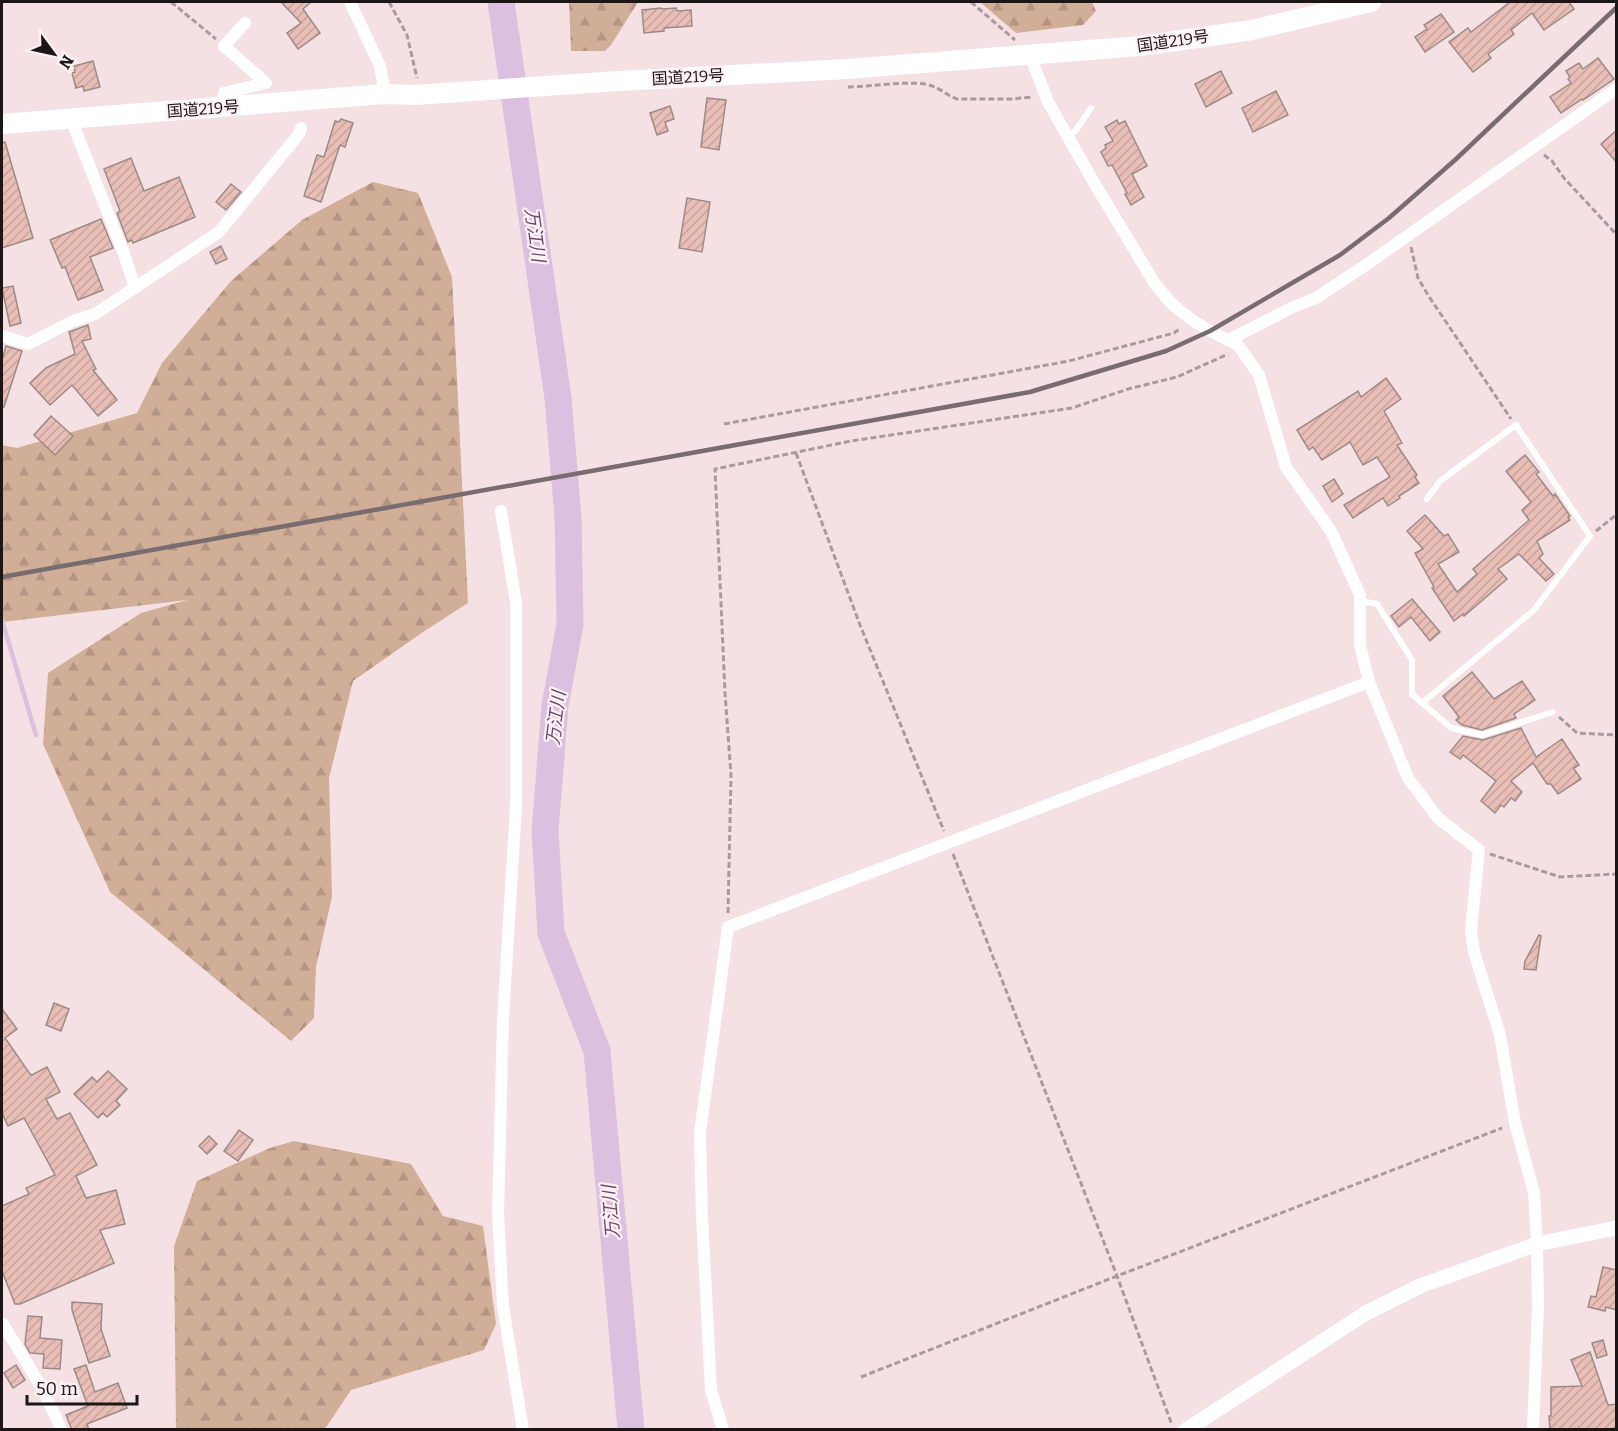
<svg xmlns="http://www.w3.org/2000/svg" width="1618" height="1431" viewBox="0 0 1618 1431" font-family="Bitter,'Noto Sans JP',serif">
<defs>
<pattern id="forest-firs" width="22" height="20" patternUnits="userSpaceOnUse" patternTransform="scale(1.5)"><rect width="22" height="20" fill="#d1ae98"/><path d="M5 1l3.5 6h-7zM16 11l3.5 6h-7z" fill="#b39582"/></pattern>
<pattern id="building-hatch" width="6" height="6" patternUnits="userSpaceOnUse" patternTransform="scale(1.5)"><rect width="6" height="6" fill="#e9beb6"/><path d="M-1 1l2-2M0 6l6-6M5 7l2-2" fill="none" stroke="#c7a39c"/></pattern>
</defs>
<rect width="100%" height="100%" fill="#f5e1e4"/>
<g fill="url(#forest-firs)">
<polygon points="569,2 638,2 611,45 605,51 571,51"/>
<polygon points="980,2 1092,2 1096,11 1083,25 1016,33"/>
<polygon points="373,182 418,193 452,277 468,603 423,632 353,681 329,778 332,897 316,967 314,1018 291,1041 110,892 43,744 48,673 141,613 187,600 2,622 2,445 17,448 137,413 162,363 231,281 302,220"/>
<polygon points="294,1141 411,1164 443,1216 483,1226 496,1324 484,1350 351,1390 325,1429 176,1429 174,1246 197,1181 270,1148"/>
</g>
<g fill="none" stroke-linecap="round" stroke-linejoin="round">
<polyline stroke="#dbc0df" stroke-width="4.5" points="2,620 36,735"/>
<polyline stroke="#dbc0df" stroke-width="27" points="501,2 558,398 568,517 570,624 555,706 545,831 551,933 597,1051 631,1430"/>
</g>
<g fill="url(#building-hatch)" stroke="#9c8a87" stroke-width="1.5">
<polygon points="281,2 311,2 303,9 320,33 298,49 287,33 301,23"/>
<polygon points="1510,2 1569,2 1574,9 1544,30 1532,13 1511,30 1514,34 1488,54 1491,58 1473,72 1449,42 1468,28 1471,32"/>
<polygon points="661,8 662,9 676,8 677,11 691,10 692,26 664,28 664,31 644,33 642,10"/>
<polygon points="1441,14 1454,32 1425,52 1415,37 1427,29 1424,25"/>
<polygon points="1598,58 1614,79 1583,100 1582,99 1561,113 1550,97 1571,83 1568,79 1570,77 1566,71 1579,63 1583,69"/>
<polygon points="93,61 100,87 84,91 83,86 76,88 72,73 75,72 74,66"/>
<polygon points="1221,71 1232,93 1206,107 1195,84"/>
<polygon points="1276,91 1288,115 1253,132 1242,108"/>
<polygon points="707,98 726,100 719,150 701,147"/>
<polygon points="670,106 674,119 665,122 668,131 657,135 650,113"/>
<polygon points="341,119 353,123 345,147 340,145 321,202 304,196 317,155 324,157 335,121 339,122"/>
<polygon points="1117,120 1119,124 1125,121 1147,166 1132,174 1144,197 1131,205 1125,194 1127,193 1112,165 1108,166 1101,152 1106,148 1105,145 1113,141 1105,127"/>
<polygon points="1617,130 1617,163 1601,144"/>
<polygon points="5,142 33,238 2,248 2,143"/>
<polygon points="131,158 144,191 179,177 195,217 133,243 132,240 128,242 117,213 120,211 104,169"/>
<polygon points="231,184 241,192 226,210 216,202"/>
<polygon points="687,198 710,202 702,252 679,248"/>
<polygon points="101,219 113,248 90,257 103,290 78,300 65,267 62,268 50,240"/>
<polygon points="221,246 227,259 216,264 210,252"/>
<polygon points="13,286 21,323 10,326 2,288"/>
<polygon points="88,325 91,339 82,341 96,369 93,370 117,400 98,416 72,385 50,405 30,383 46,368 75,354 69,332"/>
<polygon points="6,346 22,351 4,407 2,407 2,360"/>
<polygon points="1386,378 1401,399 1384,411 1402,443 1397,445 1417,475 1415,477 1419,483 1399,496 1400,498 1388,506 1383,498 1353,518 1344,505 1390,477 1377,457 1363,465 1350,442 1322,460 1313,447 1309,450 1297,430 1358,391 1361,397"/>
<polygon points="51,416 73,436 55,455 34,435"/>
<polygon points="1525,455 1539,472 1536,474 1553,496 1555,494 1570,516 1568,517 1570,520 1537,541 1543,554 1539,558 1554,574 1546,581 1519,554 1498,569 1507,579 1464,616 1463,614 1454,621 1432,588 1434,587 1415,553 1423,549 1407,531 1425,515 1444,536 1448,534 1459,552 1438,564 1457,592 1477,574 1473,569 1529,520 1522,510 1531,502 1506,471"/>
<polygon points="1334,479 1343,494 1332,502 1323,486"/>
<polygon points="1412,599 1440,632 1430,641 1411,617 1399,627 1391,616"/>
<polygon points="1472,672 1494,699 1522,681 1535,700 1514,714 1516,718 1482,730 1462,725 1456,720 1459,717 1443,696"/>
<polygon points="1521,728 1536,757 1562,739 1579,765 1574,768 1574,769 1581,779 1558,794 1551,784 1547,784 1533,763 1511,781 1522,792 1515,801 1511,798 1504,807 1501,805 1495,813 1481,801 1496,781 1463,755 1460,759 1450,752 1463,736 1483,740"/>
<polygon points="1539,935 1541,936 1536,970 1524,969 1525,961"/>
<polygon points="54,1003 69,1009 61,1031 46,1025"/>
<polygon points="2,1009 17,1029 5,1038 30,1074 32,1075 47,1067 60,1092 46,1099 57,1119 70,1113 97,1165 76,1176 86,1198 116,1190 125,1224 100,1230 114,1263 20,1304 15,1304 2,1271 2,1206 29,1194 26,1188 55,1175 24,1118 8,1126 2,1113"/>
<polygon points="108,1071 127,1089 116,1101 120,1105 107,1117 103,1113 98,1118 74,1094 92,1077 97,1082"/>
<polygon points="239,1130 253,1140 238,1161 224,1151"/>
<polygon points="209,1136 217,1144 207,1154 199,1146"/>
<polygon points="1603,1267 1617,1270 1617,1310 1606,1307 1605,1311 1588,1307 1591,1296 1596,1297"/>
<polygon points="72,1302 102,1304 101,1329 110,1356 89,1363 72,1310"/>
<polygon points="28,1316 42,1317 40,1338 62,1340 60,1369 43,1368 44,1354 30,1353 25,1344"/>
<polygon points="1603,1340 1607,1355 1597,1358 1592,1343"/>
<polygon points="1590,1352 1608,1405 1617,1404 1617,1428 1597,1430 1550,1430 1549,1416 1551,1416 1551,1387 1582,1386 1571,1360"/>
<polygon points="16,1365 25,1380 13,1388 4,1373"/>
<polygon points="86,1365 95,1392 118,1383 127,1408 87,1424 89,1430 72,1430 66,1415 88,1406 74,1369"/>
</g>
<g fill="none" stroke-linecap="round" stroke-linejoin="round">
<g stroke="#a99a9c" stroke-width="3" stroke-dasharray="6 3" stroke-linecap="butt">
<polyline points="171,2 216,39"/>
<polyline points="389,2 407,35 417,78"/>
<polyline points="971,2 1015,40"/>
<path d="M848 87C868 87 916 79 932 86 941 89 948 96 957 99H1012L1032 97"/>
<polyline points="1544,155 1552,161 1564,178 1616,234"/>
<polyline points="1411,247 1418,278 1428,295 1511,419"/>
<polyline points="724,424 1069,361 1174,333 1181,328"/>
<polyline points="796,453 860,625 944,831"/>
<polyline points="1596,531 1616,515"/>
<polyline points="1559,717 1577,733 1616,735"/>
<polyline points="953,854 1117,1276 1172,1425"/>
<polyline points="1490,854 1560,877 1616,874"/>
<polyline points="728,913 731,775 725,693 715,469 851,441 1072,408 1128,389 1177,377 1228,354"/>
<polyline points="861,1377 1117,1276 1502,1128"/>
</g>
<g stroke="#fff" stroke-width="6">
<polyline points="1068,138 1076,130 1091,108"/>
<polyline points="1361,601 1377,604 1412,660 1412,694 1451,728 1482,735 1553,712"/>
<polyline points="1422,703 1534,610 1590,536 1516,425 1440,481 1427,499"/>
</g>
<g stroke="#fff" stroke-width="12">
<polyline points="350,2 380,66 385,94"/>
<polyline points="1030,55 1048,102 1096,186 1155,284 1172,304 1192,320 1210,331 1238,345 1259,375 1286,467 1331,531 1360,595 1360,645 1369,682 1408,778 1438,818 1479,850 1471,930 1474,952 1500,1035 1515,1123 1534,1193 1537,1244 1538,1305 1533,1430"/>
<polyline points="223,107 224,93 266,83 224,46 245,23"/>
<polyline points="71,119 124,254 135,288"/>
<polyline points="2,336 28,344 73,321 95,314 219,232 299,134 301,128"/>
<polyline points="1229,340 1293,307 1316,298 1366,265 1616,89"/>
<polyline points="501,511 516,603 516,805 503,1020 498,1213 503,1306 523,1430"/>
<path d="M2 1323C23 1357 47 1392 61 1430"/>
<polyline points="723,1430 711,1390 702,1217 700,1133 728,927 1369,682"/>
</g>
<polyline stroke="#fff" stroke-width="15" points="1186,1430 1366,1313 1420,1286 1537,1244 1616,1228"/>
<polyline stroke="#fff" stroke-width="20" points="2,124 385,94 415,95 618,81 847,69 1140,46 1252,30 1371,2"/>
<polyline stroke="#786c6e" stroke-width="4.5" points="2,577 1030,392 1166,351 1210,331 1340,255 1389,218 1455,160 1616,8"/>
</g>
<g text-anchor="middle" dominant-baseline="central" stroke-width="4.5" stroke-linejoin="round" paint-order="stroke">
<g font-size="16" fill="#1c1617" stroke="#fdf1f2">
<text transform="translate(1173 41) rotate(-8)">国道219号</text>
<text transform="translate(688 77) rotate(-3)">国道219号</text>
<text transform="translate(203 109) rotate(-4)">国道219号</text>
</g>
<g font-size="18" font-style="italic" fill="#6b4671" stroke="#fdf1f2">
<text transform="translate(535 235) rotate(82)">万江川</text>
<text transform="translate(556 718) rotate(-83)">万江川</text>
<text transform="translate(611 1212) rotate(-95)">万江川</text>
</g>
</g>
<rect width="1618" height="1431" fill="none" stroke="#1c1617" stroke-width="6"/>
<g transform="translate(54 54) rotate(123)" stroke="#fdf1f2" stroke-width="4.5" paint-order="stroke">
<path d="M0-4.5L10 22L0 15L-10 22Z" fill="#1c1617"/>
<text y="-9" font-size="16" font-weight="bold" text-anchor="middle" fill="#1c1617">N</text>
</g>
<path d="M27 1395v9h110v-9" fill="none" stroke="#1c1617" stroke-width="3"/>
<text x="36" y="1395" font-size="18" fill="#1c1617" stroke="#fdf1f2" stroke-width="4.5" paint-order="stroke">50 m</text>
</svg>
